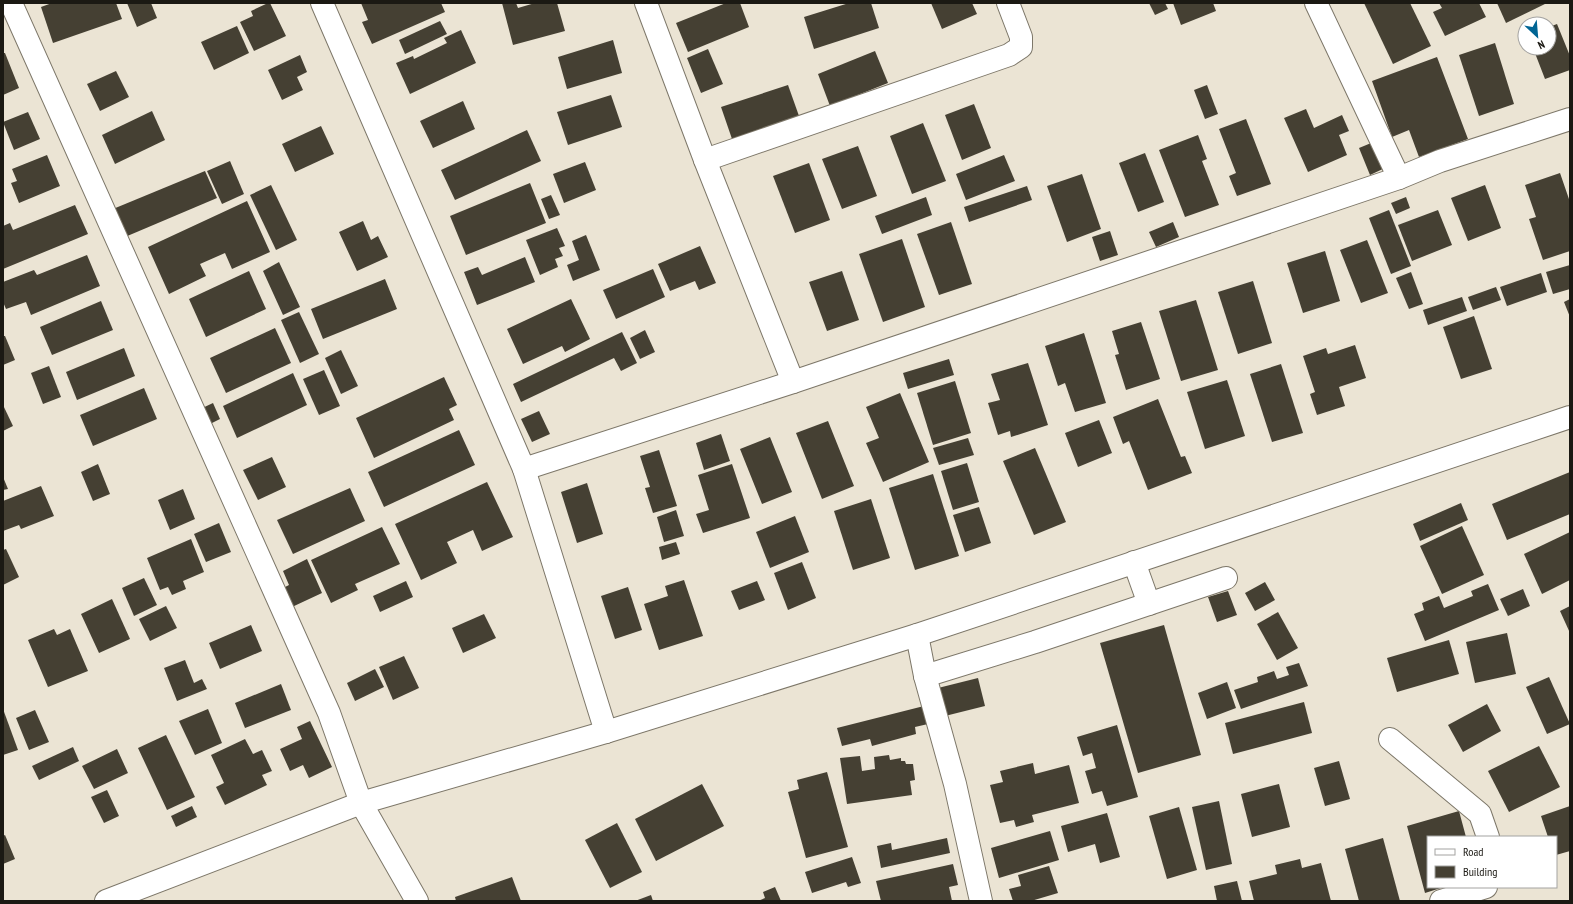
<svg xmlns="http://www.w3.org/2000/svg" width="1573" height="904" viewBox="0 0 1573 904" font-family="'PT Sans Narrow',sans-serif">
<rect width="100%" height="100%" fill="#ebe4d4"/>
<g fill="#454033">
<polygon points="52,3 116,3 122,19 53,43 41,7"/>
<polygon points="127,3 151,3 157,18 137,27"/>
<polygon points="268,3 270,3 286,36 254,51 240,22 253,16 251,11"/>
<polygon points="361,3 441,3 445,12 372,44 362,22 368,20"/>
<polygon points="502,3 516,3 518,8 535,3 557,3 565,31 513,45"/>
<polygon points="726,3 740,3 749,27 688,52 676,23"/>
<polygon points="849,3 871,3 879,28 814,49 804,17"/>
<polygon points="931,3 972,3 977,14 942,29"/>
<polygon points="1149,3 1165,3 1168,9 1155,15"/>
<polygon points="1173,3 1213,3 1216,11 1181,25"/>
<polygon points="1364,3 1410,3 1431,46 1393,64"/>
<polygon points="1439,3 1479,3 1486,17 1445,36 1433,12 1442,8"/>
<polygon points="1497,3 1547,3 1506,23"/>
<polygon points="440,21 447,34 405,54 399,40"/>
<polygon points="1557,24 1570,56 1570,70 1545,79 1533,48 1549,48 1549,27"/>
<polygon points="237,26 249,53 214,70 201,42"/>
<polygon points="461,30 476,63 410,94 396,63 413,56 414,59 447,43 444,38"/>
<polygon points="613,40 622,73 567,89 558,57"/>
<polygon points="1495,43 1514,104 1479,116 1459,55"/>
<polygon points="708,49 723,84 701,93 687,58"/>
<polygon points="875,51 888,83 830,106 818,74"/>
<polygon points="3,53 5,53 19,88 3,95"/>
<polygon points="300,55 307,72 297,77 303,90 282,100 268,70"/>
<polygon points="1437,57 1468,139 1419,157 1409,130 1392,137 1372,81"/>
<polygon points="116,71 129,97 100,111 87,84"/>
<polygon points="788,85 799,116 732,139 721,107"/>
<polygon points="1207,85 1218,114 1205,119 1194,90"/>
<polygon points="611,95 622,127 568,145 557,112"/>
<polygon points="463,101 475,129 433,148 420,121"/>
<polygon points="974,104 991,148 962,160 945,115"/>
<polygon points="1306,109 1314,128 1342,115 1349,131 1339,135 1347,155 1308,172 1284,118"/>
<polygon points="152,111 165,140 115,164 102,135"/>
<polygon points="28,112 40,139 14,150 3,122"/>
<polygon points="1246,119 1271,184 1237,196 1229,176 1236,173 1219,129"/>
<polygon points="923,123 946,181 912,194 890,136"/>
<polygon points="321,126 334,154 295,172 282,144"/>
<polygon points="527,130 541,161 455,200 441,170"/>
<polygon points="1198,135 1207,159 1202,161 1219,205 1185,217 1159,150"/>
<polygon points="1376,141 1387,167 1370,175 1359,148"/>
<polygon points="858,146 877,196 842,209 822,159"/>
<polygon points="1145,153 1164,202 1138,212 1119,163"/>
<polygon points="47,155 60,186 19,203 11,183 17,181 12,169"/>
<polygon points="1004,155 1015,181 966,200 956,174"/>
<polygon points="230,161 244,194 222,204 207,171"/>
<polygon points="585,162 596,190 564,203 553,174"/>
<polygon points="809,163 830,220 795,233 773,176"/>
<polygon points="205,171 217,198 125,237 113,209"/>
<polygon points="1560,173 1570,202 1570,251 1543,260 1529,219 1536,217 1525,185"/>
<polygon points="1082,174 1101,229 1067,242 1047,186"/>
<polygon points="530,183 546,223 466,255 450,216"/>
<polygon points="271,185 297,240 276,250 250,195"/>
<polygon points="1485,185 1501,228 1468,241 1451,198"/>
<polygon points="1027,186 1032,200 969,222 964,207"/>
<polygon points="551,195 560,215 549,219 541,199"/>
<polygon points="926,197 932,215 882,234 875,216"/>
<polygon points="1406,197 1410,208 1396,214 1391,203"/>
<polygon points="247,201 270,252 232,269 225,253 200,264 206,276 169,294 148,247"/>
<polygon points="75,205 88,234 3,269 3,226 10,223 13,230"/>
<polygon points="1389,210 1411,266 1391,274 1369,218"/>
<polygon points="1438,210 1452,245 1412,261 1398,225"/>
<polygon points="363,221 371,240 378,236 388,257 357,271 339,232"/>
<polygon points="951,222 972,284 939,295 917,234"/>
<polygon points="1173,222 1179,237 1156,247 1149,232"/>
<polygon points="557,228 565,246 559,248 563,256 555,259 558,267 540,275 526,240"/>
<polygon points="1110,231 1118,255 1100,261 1092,237"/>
<polygon points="586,235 600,270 573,281 567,265 579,260 572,241"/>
<polygon points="902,239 925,307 883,322 859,254"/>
<polygon points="1367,240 1388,293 1361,303 1340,250"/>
<polygon points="700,246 716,283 699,290 695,281 670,291 658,264"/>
<polygon points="1325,251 1340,301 1303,313 1287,263"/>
<polygon points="87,255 100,286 31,315 26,302 6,309 3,302 3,282 34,270 37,275"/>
<polygon points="525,257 535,282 477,305 464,272 478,267 482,275"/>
<polygon points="279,262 300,307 283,315 263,271"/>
<polygon points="1570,265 1570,289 1553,294 1546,272"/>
<polygon points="653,269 665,297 616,319 603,290"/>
<polygon points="249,271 266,309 206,337 189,299"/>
<polygon points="842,271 859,320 827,331 809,282"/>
<polygon points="1411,272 1423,304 1409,309 1396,278"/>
<polygon points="1541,273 1547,292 1507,306 1500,287"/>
<polygon points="385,279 397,309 323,339 311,309"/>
<polygon points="1253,281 1272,343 1238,354 1218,292"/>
<polygon points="1496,287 1501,300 1473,310 1468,297"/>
<polygon points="1462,297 1467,311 1428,325 1423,310"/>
<polygon points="571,299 590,339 565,352 562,346 523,364 507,329"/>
<polygon points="1570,299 1570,317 1564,302"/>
<polygon points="1196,300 1218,370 1181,381 1159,311"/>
<polygon points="101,301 113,330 52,355 40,327"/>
<polygon points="299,312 319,354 300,363 281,320"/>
<polygon points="1474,316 1492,369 1461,379 1443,327"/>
<polygon points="1141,322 1160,379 1126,390 1115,355 1119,354 1112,331"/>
<polygon points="275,328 291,363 226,393 210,358"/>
<polygon points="645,330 655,352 640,359 630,338"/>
<polygon points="622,332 637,363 621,371 614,358 521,402 513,384"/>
<polygon points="1084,333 1106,403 1075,412 1065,383 1058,386 1045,346"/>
<polygon points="3,336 5,336 15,360 3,365"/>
<polygon points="1355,345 1366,378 1339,387 1345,406 1317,415 1310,394 1315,392 1303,356 1326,348 1328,354"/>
<polygon points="124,348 135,376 77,400 66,372"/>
<polygon points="341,350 358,386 341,394 325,358"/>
<polygon points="949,359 954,375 908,389 903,373"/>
<polygon points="1028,363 1048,425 1011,437 1010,431 998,435 988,403 1000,400 991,374"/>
<polygon points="1281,364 1303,433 1272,442 1250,374"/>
<polygon points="49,366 61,397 43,404 31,373"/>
<polygon points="324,370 340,406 319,415 303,379"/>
<polygon points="293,373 307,405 237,438 223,406"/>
<polygon points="444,377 457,405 449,409 454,420 374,458 356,418"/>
<polygon points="1227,380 1245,436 1205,449 1187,392"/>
<polygon points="955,381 971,433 933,445 917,393"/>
<polygon points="144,388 157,419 93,446 80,415"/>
<polygon points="900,393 929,462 883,482 866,443 879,438 866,407"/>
<polygon points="1158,399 1181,457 1185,456 1192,473 1148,490 1129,441 1123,444 1113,417"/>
<polygon points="213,403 220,419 204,427 196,411"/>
<polygon points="3,405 13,426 3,431"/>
<polygon points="539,411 550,434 532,442 521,419"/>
<polygon points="1099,420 1112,453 1078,467 1065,433"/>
<polygon points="828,421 854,486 822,499 796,433"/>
<polygon points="459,430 475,465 384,507 368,472"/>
<polygon points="721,434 730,461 704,470 696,443"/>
<polygon points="770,437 792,492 762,504 740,449"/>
<polygon points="968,438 974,455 939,465 933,448"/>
<polygon points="1035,448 1066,522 1034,535 1003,461"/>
<polygon points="659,450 677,506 653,513 645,488 650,487 640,456"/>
<polygon points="272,457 286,487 258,500 243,470"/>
<polygon points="967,463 979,502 953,510 941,471"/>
<polygon points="98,464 110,494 93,501 81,472"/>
<polygon points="732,464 750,518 703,533 696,514 709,510 698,475"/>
<polygon points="1570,472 1570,514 1507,540 1492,504"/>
<polygon points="933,474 959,556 915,570 889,488"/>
<polygon points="3,477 8,489 3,490"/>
<polygon points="487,482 513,537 482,551 473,530 447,542 457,563 421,580 395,524"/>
<polygon points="587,483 603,534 577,543 561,492"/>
<polygon points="41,486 54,516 21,529 19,525 3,531 3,501"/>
<polygon points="350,488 365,521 293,554 277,520"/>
<polygon points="183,489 195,519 170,530 158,500"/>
<polygon points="871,499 890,558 853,570 834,511"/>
<polygon points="1461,503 1468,520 1420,541 1413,524"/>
<polygon points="979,507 991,543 965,552 953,515"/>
<polygon points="676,510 684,536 664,542 657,517"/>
<polygon points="795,516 809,552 770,568 756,532"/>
<polygon points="219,523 231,552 206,562 194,534"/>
<polygon points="1462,526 1484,575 1442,594 1420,546"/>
<polygon points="382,527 400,564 355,584 358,590 331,603 311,560"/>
<polygon points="1570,532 1570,580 1542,594 1524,554"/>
<polygon points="191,539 204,572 183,581 186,589 172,595 168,587 160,590 147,558"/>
<polygon points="676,542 680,554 662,560 659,547"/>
<polygon points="6,549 19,577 3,585 3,550"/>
<polygon points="307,559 322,593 292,607 283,588 289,585 283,571"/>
<polygon points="802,562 816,598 788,610 774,573"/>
<polygon points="144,578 157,605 134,616 122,588"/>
<polygon points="684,580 703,636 659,650 644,604 668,596 665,586"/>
<polygon points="406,581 413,597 380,612 373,596"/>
<polygon points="757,581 765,600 739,610 731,591"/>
<polygon points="1265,582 1275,600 1255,611 1245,593"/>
<polygon points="1488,584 1499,610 1425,641 1414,614 1424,610 1422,603 1439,596 1444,608 1473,596 1471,591"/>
<polygon points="628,587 642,630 615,639 601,596"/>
<polygon points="1523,589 1530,606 1508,616 1500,599"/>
<polygon points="1228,591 1237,615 1217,622 1208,597"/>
<polygon points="112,599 130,639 99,653 81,614"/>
<polygon points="166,606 177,628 150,641 139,619"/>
<polygon points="1570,606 1570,633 1560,611"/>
<polygon points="1278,612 1298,648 1277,660 1257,624"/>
<polygon points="484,614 496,638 463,653 452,628"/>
<polygon points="251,625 262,651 220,669 209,643"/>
<polygon points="1164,625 1201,755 1138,773 1100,643"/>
<polygon points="54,629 57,635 70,629 88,671 48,687 28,640"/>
<polygon points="1507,633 1516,674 1475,683 1466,642"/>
<polygon points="1449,640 1459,674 1397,692 1387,658"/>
<polygon points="404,656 419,688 393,700 379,667"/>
<polygon points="185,660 194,683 202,679 207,689 177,701 164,668"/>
<polygon points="1299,663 1308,686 1241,709 1234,690 1258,682 1257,677 1274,671 1277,679 1289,675 1286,667"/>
<polygon points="375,669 384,687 355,701 347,683"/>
<polygon points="1549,677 1570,724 1547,734 1526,687"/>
<polygon points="978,678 985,706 945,716 938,688"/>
<polygon points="1227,682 1236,708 1207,719 1198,693"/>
<polygon points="281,684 291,710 245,728 235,703"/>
<polygon points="1304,702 1312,733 1233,754 1225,723"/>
<polygon points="1487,704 1501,731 1463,752 1448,725"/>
<polygon points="924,706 928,724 915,727 916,734 872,746 870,739 842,746 837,728"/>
<polygon points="3,709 18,750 3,755"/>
<polygon points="208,709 222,743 195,755 179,721"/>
<polygon points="35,710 49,742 29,750 16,718"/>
<polygon points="310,721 332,767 309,778 303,765 290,771 280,749 302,739 297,727"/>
<polygon points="1117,725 1138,797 1107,806 1102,791 1092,794 1085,771 1096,768 1092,753 1083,756 1077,737"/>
<polygon points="166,735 195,797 167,810 138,748"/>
<polygon points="245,739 253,754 262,750 272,771 262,775 267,785 225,805 216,787 224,783 211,755"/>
<polygon points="1539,746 1560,787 1509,812 1488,771"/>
<polygon points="73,747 79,761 39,780 32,766"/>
<polygon points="117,749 128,773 94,789 82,766"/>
<polygon points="889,755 890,760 901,758 901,761 905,761 906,764 913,764 915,780 910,781 912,795 847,804 840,758 860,756 862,771 875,769 874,757"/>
<polygon points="1339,761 1350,799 1325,806 1314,768"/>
<polygon points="1033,763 1035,774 1069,765 1079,803 1032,815 1034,822 1016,827 1014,820 1000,823 990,785 1003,782 1000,771"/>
<polygon points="827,772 848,847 806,858 788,792 799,789 797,780"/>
<polygon points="702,784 724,826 656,861 635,819"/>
<polygon points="1279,784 1290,827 1252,837 1241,794"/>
<polygon points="107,790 119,816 104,823 91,797"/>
<polygon points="1219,801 1232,864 1206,870 1192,807"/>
<polygon points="192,806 197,817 176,827 171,816"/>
<polygon points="1570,806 1570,851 1556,855 1556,837 1548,837 1541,816"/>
<polygon points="1179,807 1197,870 1167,879 1149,816"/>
<polygon points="1459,811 1466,837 1428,837 1428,887 1444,887 1425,893 1407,826"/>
<polygon points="1107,813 1120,857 1100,863 1095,844 1068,852 1061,826"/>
<polygon points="617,823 642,872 610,888 585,840"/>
<polygon points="1050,831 1059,860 999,878 991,848"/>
<polygon points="5,835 15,859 3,864 3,836"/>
<polygon points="947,838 950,853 881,868 877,846 891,843 892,850"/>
<polygon points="1383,838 1400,901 1359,901 1345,849"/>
<polygon points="852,857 861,883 848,887 846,882 812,893 805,872"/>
<polygon points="1300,859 1302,868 1321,863 1331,901 1254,901 1249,881 1277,874 1275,865"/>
<polygon points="953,864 958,885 949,887 952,901 881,901 876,881"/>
<polygon points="1049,866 1058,893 1031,901 1013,901 1009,889 1021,886 1018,875"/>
<polygon points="512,877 521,901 456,901 455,897"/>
<polygon points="1237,881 1242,901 1217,901 1214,886"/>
<polygon points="775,887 781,901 758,901 765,898 763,892"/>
<polygon points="651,895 653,901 635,901"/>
</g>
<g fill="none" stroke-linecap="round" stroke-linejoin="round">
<g stroke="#7d7769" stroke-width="24">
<g id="street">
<polyline points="11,3 329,713 361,803 417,901"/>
<polyline points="322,3 524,469 606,732"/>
<polyline points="646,3 705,160"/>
<polyline points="1316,3 1399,178"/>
<polyline points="793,382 705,160 1009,55 1021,47 1021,37 1008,3"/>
<polyline points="524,469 793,382 1399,178 1440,161 1570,119"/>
<polyline points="1134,562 1149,604"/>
<polyline points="917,635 925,676 955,784 981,901"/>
<polyline points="925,676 1035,642 1226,578"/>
<polyline points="1390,739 1480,814 1488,837"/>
<polyline points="106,901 361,803 606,732 917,635 1570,417"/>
<polyline points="1441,901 1486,887"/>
</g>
</g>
<use href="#street" stroke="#fff" stroke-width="22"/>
</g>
<rect width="1573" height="904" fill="none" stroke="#1b1913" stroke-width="8"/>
<rect x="1427" y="836" width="130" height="52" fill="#ffffff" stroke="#a4a3a1"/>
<rect x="1435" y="849" width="20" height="6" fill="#ffffff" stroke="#a4a3a1"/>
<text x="1463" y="856" font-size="12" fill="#1b1913">Road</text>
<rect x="1435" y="866" width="20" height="12" fill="#454033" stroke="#a4a3a1"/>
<text x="1463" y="876" font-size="12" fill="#1b1913">Building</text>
<g transform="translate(1537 36) rotate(154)"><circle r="19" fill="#ffffff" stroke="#a4a3a1"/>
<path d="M0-3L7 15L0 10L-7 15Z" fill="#016594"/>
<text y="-6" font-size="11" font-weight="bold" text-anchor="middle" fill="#1b1913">N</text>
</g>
</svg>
